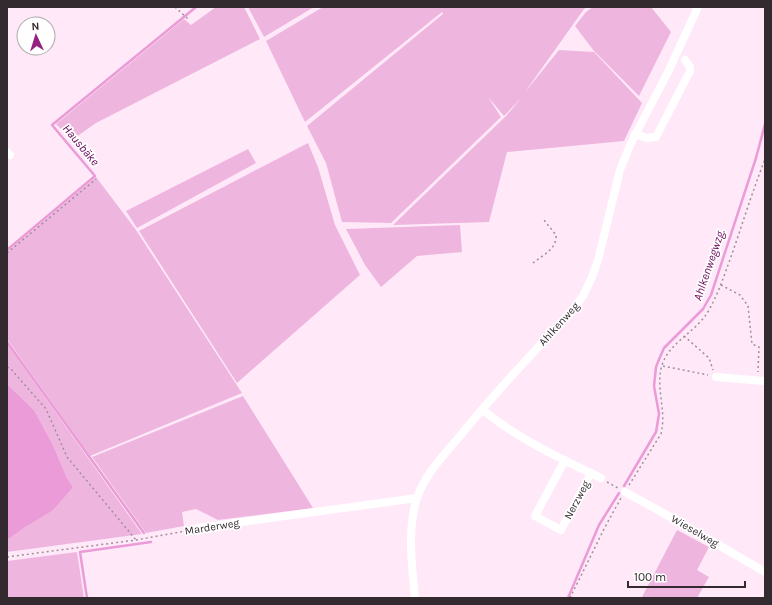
<svg xmlns="http://www.w3.org/2000/svg" width="772" height="605" viewBox="0 0 772 605" font-family="Karla,sans-serif">
<rect width="100%" height="100%" fill="#ffe9f8"/>
<g fill="#eeb6df">
<polygon points="216,7 244,7 260,39 96,123 72,140 56,124 184,19 191,25"/>
<polygon points="248,7 314,7 264,37"/>
<polygon points="323,7 587,7 584,9 525,92 559,50 594,52 642,103 624,141 507,152 489,222 393,225 506,116 522,97 504,116 488,97 501,117 391,223 342,222 326,163 307,126 443,14 442,12 305,122 266,41"/>
<polygon points="593,7 651,7 671,32 639,96 594,51 575,26 586,12"/>
<polygon points="308,143 318,167 335,225 360,275 237,383 139,231"/>
<polygon points="248,149 256,163 137,228 126,211"/>
<polygon points="96,177 136,230 242,393 90,456 7,339 7,252"/>
<polygon points="460,225 462,252 417,256 381,287 365,265 346,229"/>
<polygon points="7,344 142,534 7,552 7,540 27,526 73,487 67,478 53,445 34,410 7,384"/>
<polygon points="243,396 313,508 218,520 196,509 182,512 184,526 146,533 92,457"/>
<polygon points="677,530 709,547 697,570 709,577 697,598 643,598 642,597"/>
<polygon points="77,552 84,598 7,598 7,561"/>
</g>
<polygon fill="#eb9bd7" points="7,384 34,410 53,445 67,478 73,487 53,510 27,526 7,540"/>
<g fill="none" stroke-linecap="round" stroke-linejoin="round">
<g stroke="#eb9bd7" stroke-width="2.5">
<polyline points="7,250 95,176 52,125 196,7"/>
<polyline points="7,342 144,533"/>
<polyline points="624,486 656,432 659,414 654,386 656,367 660,357 664,348 703,309 711,295 756,158 765,124"/>
<polyline points="87,598 80,552 151,542"/>
<polyline points="568,598 599,525 619,493"/>
</g>
<g stroke="#9e8f99" stroke-width="1.5" stroke-dasharray="2 3" stroke-linecap="butt">
<polyline points="175,7 188,19"/>
<polyline points="7,253 96,179"/>
<path d="M533 263C543 255 557 249 556 235L544 220"/>
<polyline points="721,285 740,295 748,306 752,344 759,347 758,372"/>
<polyline points="684,336 709,358 713,370"/>
<polyline points="663,366 708,375"/>
<polyline points="7,367 11,369 46,409 67,457 136,540"/>
<polyline points="607,482 618,488"/>
<path d="M629 485 661 434C667 410 655 388 662 365 670 341 697 332 709 310 719 292 725 273 732 254 743 222 753 190 765 159"/>
<polyline points="7,557 136,540 191,530"/>
<polyline points="570,598 605,527 621,498"/>
</g>
<g stroke="#fff" stroke-width="8">
<polyline points="635,134 647,138 656,137 690,71 690,67 685,60"/>
<polyline points="7,152 10,155"/>
<polyline points="716,377 765,381"/>
<path d="M482 409C516 438 561 459 601 478"/>
<polyline points="565,460 535,516 561,530 591,473"/>
<polyline points="625,492 665,514 765,572"/>
<polyline points="198,528 417,498"/>
<path d="M415 598C412 567 407 528 417 498 425 474 444 455 460 436 495 392 534 352 572 311L583 296 592 277 598 260 620 170 631 143 668 72 698 7"/>
</g>
</g>
<g text-anchor="middle" dominant-baseline="central" stroke-width="3.5" stroke-linejoin="round" paint-order="stroke">
<g font-size="11" fill="#322a2f" stroke="#fefefe">
<text transform="translate(559 324) rotate(-48)">Ahlkenweg</text>
<text transform="translate(577 500) rotate(-62)">Nerzweg</text>
<text transform="translate(212 527) rotate(-9)">Marderweg</text>
<text transform="translate(695 531) rotate(30)">Wieselweg</text>
</g>
<g font-size="12" font-style="italic" fill="#69075a" stroke="#fefefe">
<text transform="translate(81 145) rotate(50)">Hausbäke</text>
<text transform="translate(709 265) rotate(-71)">Ahlkenwegwzg.</text>
</g>
</g>
<rect width="772" height="605" fill="none" stroke="#322a2f" stroke-width="16"/>
<g transform="translate(36 36) rotate(356)"><circle r="19" fill="#fefefe" stroke="#aca9ab"/>
<path d="M0-3L7 15L0 10L-7 15Z" fill="#942280"/>
<text y="-6" font-size="11" font-weight="bold" text-anchor="middle" fill="#322a2f">N</text>
</g>
<path d="M628 581v6h117v-6" fill="none" stroke="#322a2f" stroke-width="2"/>
<text x="634" y="581" font-size="12" fill="#322a2f" stroke="#fefefe" stroke-width="3" paint-order="stroke">100 m</text>
</svg>
